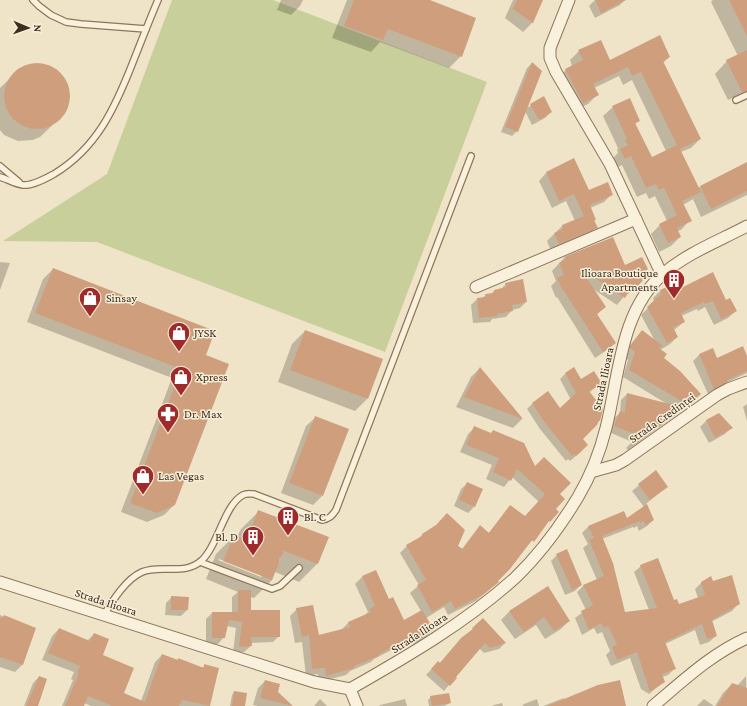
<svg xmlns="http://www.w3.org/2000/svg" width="747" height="706" viewBox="0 0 747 706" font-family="'Crimson Pro',serif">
<rect width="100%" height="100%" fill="#f0e4c8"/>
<polygon fill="#c9cf9b" points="172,0 273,0 487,82 385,352 97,242 3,241 107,174"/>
<g fill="#0003" fill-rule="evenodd">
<polygon points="281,0 303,0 300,6 291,15 277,10"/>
<polygon points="347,0 428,0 461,56 449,68 380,42 371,52 332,38"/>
<polygon points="513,0 542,0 533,22 523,32 505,18"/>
<polygon points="595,0 625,0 620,5 595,18 589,6"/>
<polygon points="713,0 747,0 747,90 728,100 715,74 727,61 738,56 711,2"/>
<polygon points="579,51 609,61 669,57 663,63 700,139 691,148 681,152 698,188 747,163 747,195 701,217 693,199 683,205 690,220 681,230 677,231 680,237 671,246 659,252 651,234 660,225 667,221 655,196 649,199 646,193 637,197 622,165 616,168 612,159 618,153 617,150 618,148 603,116 613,107 639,121 635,124 652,158 666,151 632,80 623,85 619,76 594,88 597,95 588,104 573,112 556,79 566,70 572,66 570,60"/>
<polygon points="532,63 525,110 531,105 551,112 545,118 532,125 525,111 517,131 512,136 501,132 527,68"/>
<polygon points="36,64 51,67 63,78 67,84 69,99 64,114 40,137 33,140 18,141 4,135 0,130 0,88 21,68"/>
<polygon points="574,160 589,191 612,194 604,202 590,208 595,219 594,221 596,227 589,235 551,251 547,241 562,226 575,221 566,201 552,208 539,181 546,173"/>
<polygon points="612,239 624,266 643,272 645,276 628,294 627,293 617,305 593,289 605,307 596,315 615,343 607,350 595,358 557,297 556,298 551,286 556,281 552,271 564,258"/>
<polygon points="0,262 10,263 0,290"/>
<polygon points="53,269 204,356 174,505 164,515 147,522 121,512 172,378 27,322 43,279"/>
<polygon points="506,284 526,302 520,308 512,310 506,317 492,319 490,322 473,323 471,305 477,299 482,298 486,295 491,294 494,291 500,290"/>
<polygon points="675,284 678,291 726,301 736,311 728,318 714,325 705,307 698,311 697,309 681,316 684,322 674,330 677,337 670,344 660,350 662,358 700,394 677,414 628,450 626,448 632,442 609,432 614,418 620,413 621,400 627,394 667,404 623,377 628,360 623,355 635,339 642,332 655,341 641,315 654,302 653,298 660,291"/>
<polygon points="305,331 367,399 355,411 278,382 292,344"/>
<polygon points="712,349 717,359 747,358 747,373 724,384 720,388 708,394 693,361 699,355"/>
<polygon points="480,368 522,419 513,428 456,407 471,377"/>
<polygon points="565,374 581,381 600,383 589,393 600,420 582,439 582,451 570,461 568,459 566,461 540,429 527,409 533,403 560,410 571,400 560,379"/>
<polygon points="747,404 747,421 743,407"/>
<polygon points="718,414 731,428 725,434 709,443 700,427 706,421"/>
<polygon points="316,417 348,430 322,496 313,505 281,493 306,426"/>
<polygon points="475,427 535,468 558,494 555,509 549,521 497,581 498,582 476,601 448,615 444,607 426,618 432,630 426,637 413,644 411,640 374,659 371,662 350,671 346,675 319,682 318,674 306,676 302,642 295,643 290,616 297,609 319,636 341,630 348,623 363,617 368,612 355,584 362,577 389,600 404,621 421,611 410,593 419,585 400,553 407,546 417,540 422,535 456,546 462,549 474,533 480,526 488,534 510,506 525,517 539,502 512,477 504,487 486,479 492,465 460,452 468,434"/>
<polygon points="656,471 667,486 646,504 653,520 647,526 639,531 637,526 634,528 633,527 602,539 624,613 649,610 634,572 641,566 678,605 698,598 695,589 701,583 712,582 738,604 732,611 711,622 716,636 709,642 700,645 695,630 665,644 674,669 668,675 662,677 663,682 649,694 641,689 630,658 611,666 606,655 610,651 602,632 597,634 594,628 582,635 575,618 586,610 577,592 584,585 597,580 583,548 588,544 582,533 588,527 624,513 626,520 644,507 632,491"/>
<polygon points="468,483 474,507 468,513 454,506 461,489"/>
<path d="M259 511 327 538 317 564 299 582 275 572 272 580 254 598 250 597V612L279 636 273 642 250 643 251 646 244 652H233L236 628 227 626 224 637 218 644H206V619L212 613H232V597L238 592 206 579 216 554 234 536 237 537 241 529ZM219 559 263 575 261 577 218 560Z"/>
<polygon points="557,555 581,585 575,591 565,595 551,561"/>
<polygon points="172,597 187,610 181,616 165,615 166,603"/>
<polygon points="509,612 569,621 561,629 545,639 536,625 515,639 501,620"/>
<polygon points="0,615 35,629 22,665 15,672 0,667"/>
<polygon points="483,619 505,643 499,649 484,653 479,648 444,691 426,675 438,662 439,664 456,645"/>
<polygon points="59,629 87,641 94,634 102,656 123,694 141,701 155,662 162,655 177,661 178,659 202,668 205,665 209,706 91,706 84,703 83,706 62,706 73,680 71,679 74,672 42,660 52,636"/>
<polygon points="746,676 747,706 715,706 723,693 732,684 737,686"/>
<polygon points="39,677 37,706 24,706 33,683"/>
<polygon points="265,681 277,692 292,706 258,706 253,705 258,688"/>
<polygon points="234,692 244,706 230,706 232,695"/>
<polygon points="431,697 450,703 444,706 429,706 428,700"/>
<polygon points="564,698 564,700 624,706 543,706"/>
<polygon points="320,699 327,706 314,706"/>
<polygon points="405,699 407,706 379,706 380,705"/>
<polygon points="537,699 539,706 522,706 524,704"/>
<polygon points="704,699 714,706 697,706"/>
<polygon points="502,703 503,706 492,706 494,705"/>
</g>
<g fill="#cf9f7d">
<polygon points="354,0 430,0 476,18 462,57 388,29 383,40 344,26"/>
<polygon points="517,0 543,0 533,23 513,9"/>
<polygon points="595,0 626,0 601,13"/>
<polygon points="729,0 747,0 747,36"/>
<polygon points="660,35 670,57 663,61 701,139 680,149 701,192 682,201 692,221 677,228 681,237 668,243 659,224 677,215 664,188 659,190 656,184 646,188 631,156 625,159 620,149 628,145 625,140 627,139 612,106 630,98 640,121 635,123 652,157 677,145 641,72 632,76 628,67 593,84 599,95 583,103 565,69 583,60 578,50 601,40 610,60"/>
<polygon points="747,50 747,91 742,92 726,60"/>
<polygon points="532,62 542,71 518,132 505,127"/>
<circle cx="37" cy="96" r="33"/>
<polygon points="544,96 552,112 539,120 530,104"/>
<polygon points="574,158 589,190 608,182 613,195 590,205 596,220 594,220 598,228 559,244 554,233 563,229 562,225 584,216 574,194 559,201 546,172"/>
<polygon points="747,162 747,191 711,209 700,186"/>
<polygon points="613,237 625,265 642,257 648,269 644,272 646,277 637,287 633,285 625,298 580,268 606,307 597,314 616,343 603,352 564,291 563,291 557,278 564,275 559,263 566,259 564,257"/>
<polygon points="53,268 215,331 206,355 229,364 175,505 157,513 130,503 181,369 35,313"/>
<polygon points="713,272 726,300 730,298 737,311 721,319 713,301 705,304 704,302 681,313 685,322 673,327 678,337 667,343 647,307 661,294 660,290 676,283 679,289"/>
<polygon points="523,279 527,302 512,305 513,311 497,314 497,316 479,318 477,298 486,297 485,294 494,293 494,290 506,287 505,283"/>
<polygon points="305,330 383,359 368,399 290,370"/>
<polygon points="642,330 663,346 659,348 667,354 664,358 680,371 701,394 692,402 688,405 629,370 635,352 630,348 630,346"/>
<polygon points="743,346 747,356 747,371 727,380 728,382 714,389 699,354 713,348 717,358"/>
<polygon points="480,367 523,419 464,397"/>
<polygon points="574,367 581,379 594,371 602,384 589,391 603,409 600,421 599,420 597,425 583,439 588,445 576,456 574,454 572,456 545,423 532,403 548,391 560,408 576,393 565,373"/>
<polygon points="627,393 685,408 634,445 631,442 637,435 614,426 620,411 625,413"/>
<polygon points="719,413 733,428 715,438 706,420"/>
<polygon points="315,416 349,429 323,496 289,483"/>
<polygon points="474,426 491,433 493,430 524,443 535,466 544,457 571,483 560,494 565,499 556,509 559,512 550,522 549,521 534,542 532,540 510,569 498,581 499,582 484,594 455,609 451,601 432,612 417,585 426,580 406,545 422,536 422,534 436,525 447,513 465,530 458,546 463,549 480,525 489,533 510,505 525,516 545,494 517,469 511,481 493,472 499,458 466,445"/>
<polygon points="656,470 668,487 650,500 638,484"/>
<polygon points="467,482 483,489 475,507 459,500"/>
<polygon points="647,504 654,520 646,525 643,521 640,523 640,521 602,536 613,563 625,612 657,608 640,565 658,558 674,600 677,599 679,604 705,595 701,582 711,576 713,581 732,575 740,604 712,620 717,636 707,639 702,624 665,642 676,669 662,674 665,682 650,692 637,652 617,660 612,647 617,645 608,626 604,628 601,623 589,630 581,611 593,605 583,585 604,576 589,540 594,538 588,526 624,511 627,518"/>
<polygon points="258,510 329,537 318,564 284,551 281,557 279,558 279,563 272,580 223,561 234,535 247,540"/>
<polygon points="567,549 582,585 572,590 556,554"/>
<polygon points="376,570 389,599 393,597 404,620 422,610 434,630 420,638 418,634 379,654 379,656 354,666 354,668 326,676 325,668 312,669 309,635 302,637 296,608 313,605 319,635 350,627 348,622 371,612 369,609 375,606 362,576"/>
<polygon points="548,586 570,621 554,631 544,617 524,632 509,611"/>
<polygon points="238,590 251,590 251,610 280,610 280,637 251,637 252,646 239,647 242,622 229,620 225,638 212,638 212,612 238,612"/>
<polygon points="171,596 189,597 188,610 171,610"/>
<polygon points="4,615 36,628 23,665 0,657 0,617 3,618"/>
<polygon points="483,618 506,643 490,648 485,643 456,677 457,678 450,686 431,669 438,661 440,663 461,638 473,629 472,628"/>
<polygon points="59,628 90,641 94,633 109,639 103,655 134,668 124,693 145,702 162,654 178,660 178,658 204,668 204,664 219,668 210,706 182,700 179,706 112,706 88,696 84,706 65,706 79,673 77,672 80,666 48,653"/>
<polygon points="39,676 47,679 38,706 26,706"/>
<polygon points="265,680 280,684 278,692 293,706 260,698"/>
<polygon points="620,680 626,706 547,706 598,685"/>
<polygon points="732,683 747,688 747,706 717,706"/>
<polygon points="234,691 247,693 245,706 232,706"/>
<polygon points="449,693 451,703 432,706 430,696"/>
</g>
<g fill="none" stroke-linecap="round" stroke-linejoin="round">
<g stroke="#8d765c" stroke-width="8">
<g id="service">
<polyline points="33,0 39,6 51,15 66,22 81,24 146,29"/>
<polyline points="736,100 747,95"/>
<polyline points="0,166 19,182"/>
<path d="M0 177C7 179 15 184 23 185 31 186 47 178 54 174 97 148 115 108 133 62 141 42 149 21 158 0"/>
<polyline points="200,562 272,589 280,586 299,568"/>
<path d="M104 615C113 600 126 579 142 572 161 564 184 576 201 561 218 546 224 505 243 495 247 493 250 494 254 494L322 520C329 519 332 516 336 510L471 156"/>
</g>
</g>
<g stroke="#8d765c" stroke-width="13">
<g id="minor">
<polyline points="569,0 550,48 550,58 556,72 610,164 662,275"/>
<polyline points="476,287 636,219"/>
<polyline points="591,472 616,465 625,460 717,395 728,389 747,382"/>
<path d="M0 582 314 682 350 689C408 656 465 623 515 578 539 555 561 525 578 497 591 475 600 452 606 428 619 377 620 311 663 274 687 253 719 241 747 226"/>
<polyline points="350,689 357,706"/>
<path d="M653 706C683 681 711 654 747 638"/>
</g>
</g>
<use href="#service" stroke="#faf1dc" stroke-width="5.5"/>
<use href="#minor" stroke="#faf1dc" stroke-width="11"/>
</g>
<defs>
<g id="building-pin" transform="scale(1.15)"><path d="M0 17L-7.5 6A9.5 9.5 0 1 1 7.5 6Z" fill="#9e2a2b" stroke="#f7eed8"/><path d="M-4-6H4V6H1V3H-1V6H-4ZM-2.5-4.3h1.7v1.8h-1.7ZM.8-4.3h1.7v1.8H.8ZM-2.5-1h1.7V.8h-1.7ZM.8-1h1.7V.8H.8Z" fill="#fff"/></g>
<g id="shop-pin" transform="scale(1.15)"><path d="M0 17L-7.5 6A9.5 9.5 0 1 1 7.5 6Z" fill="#9e2a2b" stroke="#f7eed8"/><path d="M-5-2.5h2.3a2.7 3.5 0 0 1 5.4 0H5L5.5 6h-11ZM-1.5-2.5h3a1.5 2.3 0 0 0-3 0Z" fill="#fff"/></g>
<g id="pharmacy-pin" transform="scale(1.15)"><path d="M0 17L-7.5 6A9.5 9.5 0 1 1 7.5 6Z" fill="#9e2a2b" stroke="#f7eed8"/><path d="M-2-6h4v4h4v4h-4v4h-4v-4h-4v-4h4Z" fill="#fff"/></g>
</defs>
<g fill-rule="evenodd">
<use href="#building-pin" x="674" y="280"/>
<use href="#shop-pin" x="90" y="298"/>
<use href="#shop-pin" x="179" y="333"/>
<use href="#shop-pin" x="181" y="377"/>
<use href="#pharmacy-pin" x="168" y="414"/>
<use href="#shop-pin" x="143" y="476"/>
<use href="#building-pin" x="288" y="517"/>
<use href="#building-pin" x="253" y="537"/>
</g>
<g text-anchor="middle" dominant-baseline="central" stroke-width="3" stroke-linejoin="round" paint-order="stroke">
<g font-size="12" fill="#3d2e20" stroke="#f7eed8" text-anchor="start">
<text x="658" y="273" text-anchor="end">Ilioara Boutique<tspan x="658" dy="14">Apartments</tspan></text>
<text x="106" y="298">Sinsay</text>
<text x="194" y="333">JYSK</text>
<text x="196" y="377">Xpress</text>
<text x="184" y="414">Dr. Max</text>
<text x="158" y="476">Las Vegas</text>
<text x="304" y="517">Bl. C</text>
<text x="238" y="537" text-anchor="end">Bl. D</text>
</g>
<g font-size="12" fill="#3d2e20" stroke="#f7eed8">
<text transform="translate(603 379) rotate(-78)">Strada Ilioara</text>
<text transform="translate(662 418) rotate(-35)">Strada Credinței</text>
<text transform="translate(106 602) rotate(18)">Strada Ilioara</text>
<text transform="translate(419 633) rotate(-33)">Strada Ilioara</text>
</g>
</g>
<g transform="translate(28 28) rotate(92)" stroke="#f7eed8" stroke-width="3" paint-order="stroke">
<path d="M0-3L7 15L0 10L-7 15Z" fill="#3d2e20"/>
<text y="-6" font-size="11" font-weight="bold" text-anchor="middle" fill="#3d2e20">N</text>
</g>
</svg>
